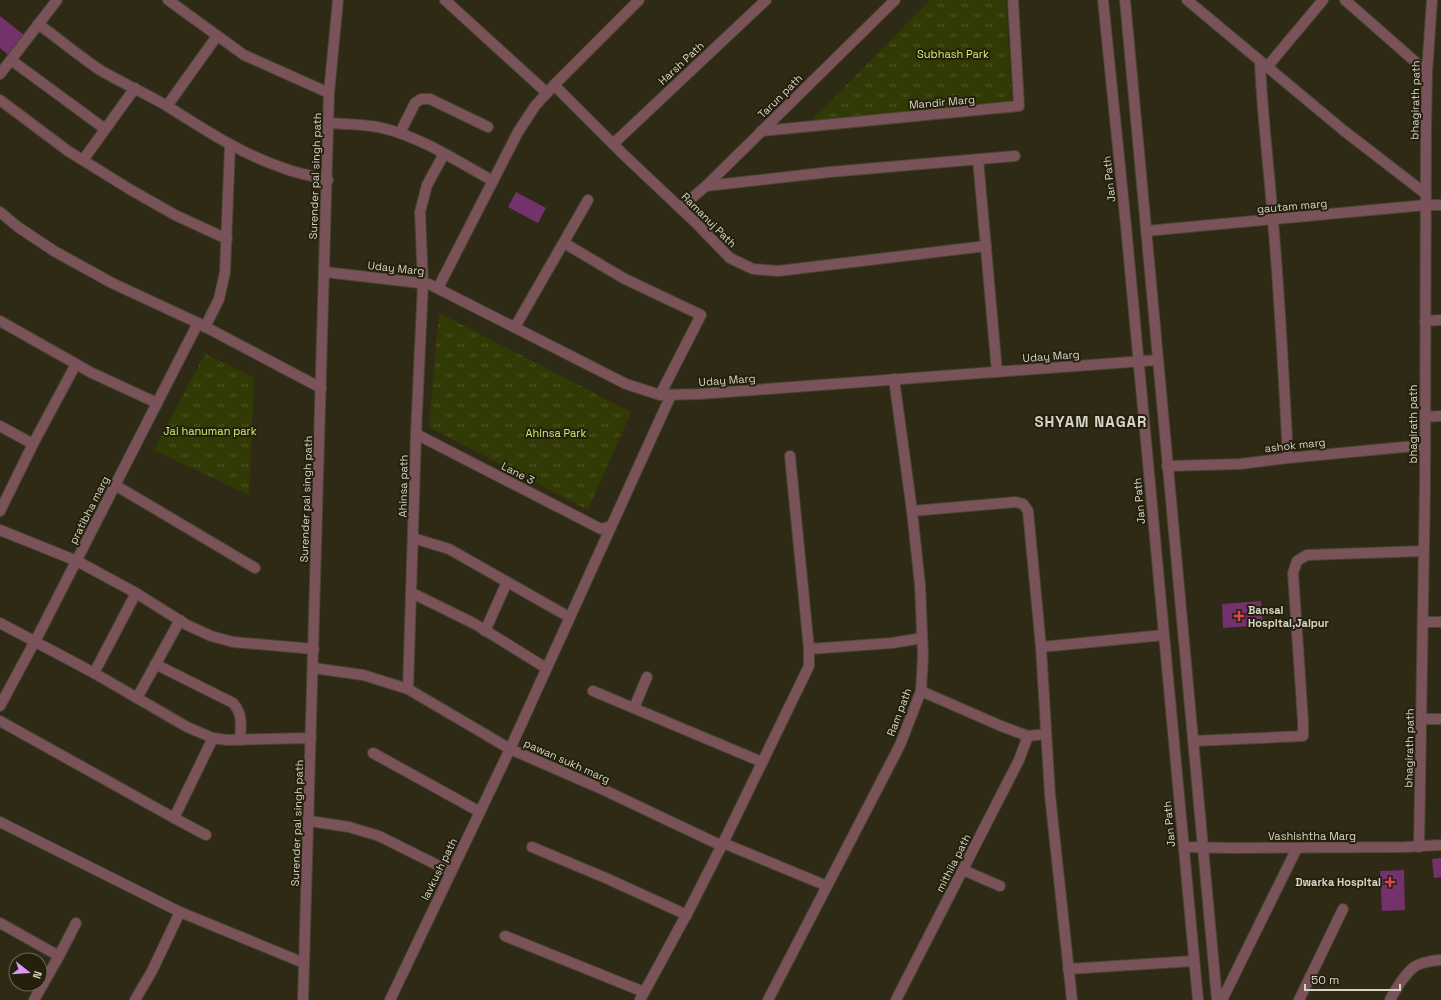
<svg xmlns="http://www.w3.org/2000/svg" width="1441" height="1000" viewBox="0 0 1441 1000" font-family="'Space Grotesk',sans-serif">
<defs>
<pattern id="park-tufts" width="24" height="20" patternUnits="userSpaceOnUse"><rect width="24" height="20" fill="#313a05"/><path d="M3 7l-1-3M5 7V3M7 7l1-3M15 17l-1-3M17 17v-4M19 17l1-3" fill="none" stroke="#4e5628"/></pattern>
</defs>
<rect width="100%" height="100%" fill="#2e2a15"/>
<g fill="url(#park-tufts)">
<polygon points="930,0 1006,0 1012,101 810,126 816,116"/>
<polygon points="439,313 631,412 588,510 429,427"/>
<polygon points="205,354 254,377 249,495 154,450"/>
</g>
<g fill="#73326c">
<polygon points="0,16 24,35 8,55 0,48"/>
<polygon points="516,192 546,208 538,223 508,207"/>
<polygon points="1261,601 1263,625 1223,628 1222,604"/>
<polygon points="1441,858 1441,877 1434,878 1432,859"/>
<polygon points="1404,870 1405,910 1382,911 1380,871"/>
</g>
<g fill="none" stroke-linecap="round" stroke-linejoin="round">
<g stroke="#494532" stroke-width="12">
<g id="minor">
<polyline points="168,0 244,55 329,93"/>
<polyline points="445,0 547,93"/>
<polyline points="1103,0 1126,226 1198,1000"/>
<polyline points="1125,0 1217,1000"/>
<polyline points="1187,0 1343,130 1426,194"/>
<polyline points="1345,0 1427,72"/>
<path d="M38 24C59 39 79 56 100 70 122 83 145 93 167 106L217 36"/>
<polyline points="11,60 105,129"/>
<path d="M1260 61C1262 114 1269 167 1273 221 1280 300 1284 379 1288 458"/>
<polyline points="1267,67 1323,0"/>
<polyline points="0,74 57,0"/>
<polyline points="554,85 623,154 696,223 730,258 753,269 778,271 986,246"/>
<polyline points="0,100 68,151 131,190 175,215 227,239"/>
<path d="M167 106C205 130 243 155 286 169 299 174 314 176 328 180"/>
<path d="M329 123C345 124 362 124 378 127 420 136 457 161 493 181"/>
<polyline points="761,131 1019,106 1013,0"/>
<polyline points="400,133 415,103 421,99 430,99 488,127"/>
<polyline points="613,144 766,0"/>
<polyline points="978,159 997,372"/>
<polyline points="83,160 135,88"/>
<polyline points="706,186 830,172 1015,156"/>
<polyline points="680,208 706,186 895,0"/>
<polyline points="0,212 18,227 54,251 112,283 198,323 321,388"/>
<polyline points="1146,231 1426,205 1441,205"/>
<polyline points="564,243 625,279 701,315 660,395"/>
<polyline points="325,272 429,284 626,384 660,395 700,394 1157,360"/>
<polyline points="438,288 518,132 535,106 554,85 639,0"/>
<polyline points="0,321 92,373 157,403"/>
<polyline points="1425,321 1441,320"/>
<polyline points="205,327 219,299 225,272 230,145"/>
<polyline points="515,327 588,200"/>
<polyline points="1425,417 1441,416"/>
<polyline points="0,426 33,444"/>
<polyline points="416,434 601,529 611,526"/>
<polyline points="790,456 809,649 892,643 922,638"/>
<polyline points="1167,466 1240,464 1288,458 1425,445"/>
<polyline points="115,485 255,568"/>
<polyline points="0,511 33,444 76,364"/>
<polyline points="912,511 1016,502 1023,504 1028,511 1041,647 1164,635"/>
<polyline points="0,530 77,561 136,593 187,625 211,636 233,642 314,649"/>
<polyline points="413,538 449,549 569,617"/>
<polyline points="412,593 475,624 546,668"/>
<polyline points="1423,622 1441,622"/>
<polyline points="0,623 94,673 187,727 213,738 227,740 311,738"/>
<polyline points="485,631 507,582"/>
<polyline points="1041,647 1050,795 1072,1000"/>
<polyline points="809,649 809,666 723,843 827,886"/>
<path d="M155 664 233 703C243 714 241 726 240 740"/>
<polyline points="313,668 363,675 408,689 510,749 604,790 722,846"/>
<polyline points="94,673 136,593"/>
<polyline points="408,689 416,434 423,283 420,212 427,185 444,154"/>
<polyline points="593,691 762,762"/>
<polyline points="921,691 1001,726 1028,736 1046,734"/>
<polyline points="137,698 180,620"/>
<polyline points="0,706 42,628 198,323"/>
<polyline points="634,708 647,677"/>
<polyline points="1421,719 1441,719"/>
<polyline points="0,721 174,818 213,738"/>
<polyline points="1193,741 1303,736 1303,721 1293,573 1297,561 1307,555 1424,551"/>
<polyline points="373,753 480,812"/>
<polyline points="174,818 206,835"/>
<polyline points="309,821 349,827 379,836 451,872"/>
<polyline points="0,822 180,912"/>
<polyline points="532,847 608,879 687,915"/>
<polyline points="1184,847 1232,848 1406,847 1441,845"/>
<polyline points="1419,847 1425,484 1426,127 1427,72 1432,0"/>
<polyline points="963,870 1000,886"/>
<polyline points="0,923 59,956 34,1000"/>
<polyline points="505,936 644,992"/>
<polyline points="59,956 76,923"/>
<polyline points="1068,969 1194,961"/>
<polyline points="135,1000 152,971 180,912 304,963"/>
<polyline points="303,1000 329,93 338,0"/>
<polyline points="390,1000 510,749 671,395"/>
<polyline points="640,1000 690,908 723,843"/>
<polyline points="768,1000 900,745 921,691 923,656 920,585 912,511 894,379"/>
<polyline points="896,1000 1019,760 1028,736"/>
<polyline points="1222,1000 1297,848"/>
<polyline points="1299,1000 1343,909"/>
<path d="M1390 1000C1395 990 1405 974 1414 967 1419 963 1435 960 1441 960"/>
</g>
</g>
<use href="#minor" stroke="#7a525a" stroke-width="10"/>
</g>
<g fill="#e0444e" stroke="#24200c" stroke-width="1.5">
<path d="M1237 610h4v4h4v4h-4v4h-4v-4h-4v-4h4z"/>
<path d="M1388 876h4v4h4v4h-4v4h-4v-4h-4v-4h4z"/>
</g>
<g text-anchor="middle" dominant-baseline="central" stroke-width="4" stroke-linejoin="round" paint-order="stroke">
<g font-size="11" fill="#d3ed75" stroke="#24200c">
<text x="953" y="54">Subhash Park</text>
<text x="210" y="431">Jai hanuman park</text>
<text x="556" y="433">Ahinsa Park</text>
</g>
<g font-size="11" fill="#d6d4c8" stroke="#24200c">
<text transform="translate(681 63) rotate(-43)">Harsh Path</text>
<text transform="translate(780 96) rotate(-45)">Tarun path</text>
<text transform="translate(1415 100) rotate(-89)">bhagirath path</text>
<text transform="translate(942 102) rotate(-5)">Mandir Marg</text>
<text transform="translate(315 176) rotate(-88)">Surender pal singh path</text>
<text transform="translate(1109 179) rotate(-96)">Jan Path</text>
<text transform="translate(1292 206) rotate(-5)">gautam marg</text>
<text transform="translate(709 220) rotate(45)">Ramanuj Path</text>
<text transform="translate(396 268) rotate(6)">Uday Marg</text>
<text transform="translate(1051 356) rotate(-4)">Uday Marg</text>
<text transform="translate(727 380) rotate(-4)">Uday Marg</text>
<text transform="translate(1413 424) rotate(-90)">bhagirath path</text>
<text transform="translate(1295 445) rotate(-6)">ashok marg</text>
<text transform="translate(518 473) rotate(27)">Lane 3</text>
<text transform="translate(403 486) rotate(-89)">Ahinsa path</text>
<text transform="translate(306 499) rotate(-88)">Surender pal singh path</text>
<text transform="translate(1139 501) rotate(-95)">Jan Path</text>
<text transform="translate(89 510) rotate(-63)">pratibha marg</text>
<text transform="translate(899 712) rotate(-69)">Ram path</text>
<text transform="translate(1409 748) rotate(-89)">bhagirath path</text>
<text transform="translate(567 761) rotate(24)">pawan sukh marg</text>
<text transform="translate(297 823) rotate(-88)">Surender pal singh path</text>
<text transform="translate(1169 824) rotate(-95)">Jan Path</text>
<text x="1312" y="836">Vashishtha Marg</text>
<text transform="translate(953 863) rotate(-63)">mithila path</text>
<text transform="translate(439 869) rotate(-64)">lavkush path</text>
</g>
<g font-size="11" font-weight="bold" fill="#d6d4c8" stroke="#24200c" text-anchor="start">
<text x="1248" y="610">Bansal<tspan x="1248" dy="13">Hospital,Jaipur</tspan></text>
<text x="1381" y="882" text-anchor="end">Dwarka Hospital</text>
</g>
<g font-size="15" font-weight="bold" letter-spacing="1" fill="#d6d4c8" stroke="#24200c">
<text x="1091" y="421">SHYAM NAGAR</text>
</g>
</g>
<g transform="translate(28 972) rotate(107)"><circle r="19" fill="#24200c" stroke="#6b6857"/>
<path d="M0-3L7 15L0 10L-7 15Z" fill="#dc99f4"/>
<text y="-6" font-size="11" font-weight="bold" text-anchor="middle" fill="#d6d4c8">N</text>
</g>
<path d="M1305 984v6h95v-6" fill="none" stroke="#d6d4c8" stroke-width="2"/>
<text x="1311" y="984" font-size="12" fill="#d6d4c8" stroke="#24200c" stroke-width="3" paint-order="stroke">50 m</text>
</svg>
